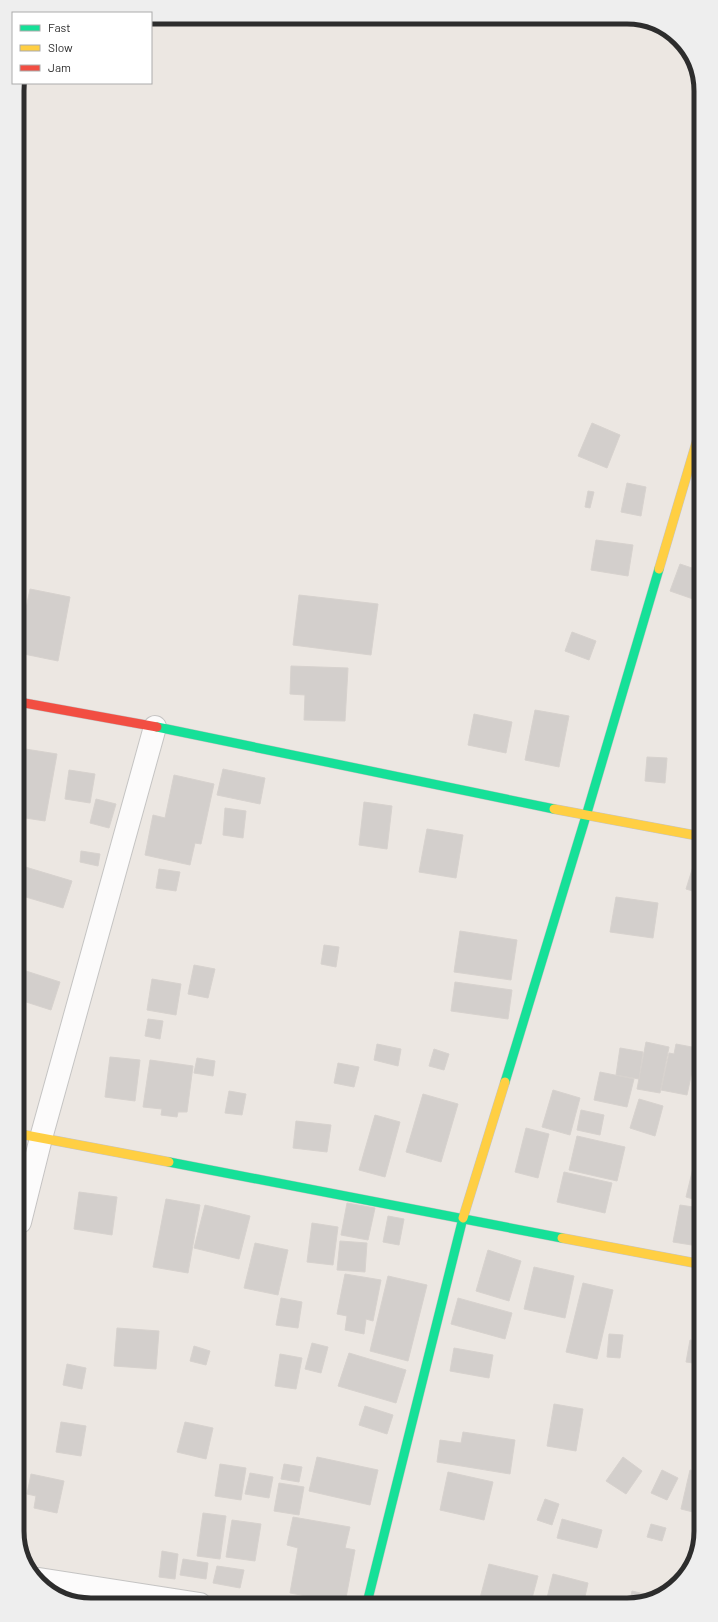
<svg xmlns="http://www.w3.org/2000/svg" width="718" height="1622" viewBox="0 0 718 1622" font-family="Barlow,sans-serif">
<rect width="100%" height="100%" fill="#ece7e2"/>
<g fill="#d3cfcc" stroke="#d7d2ce">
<polygon points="592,423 620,435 607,468 578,456"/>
<polygon points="627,483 646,487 641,516 621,512"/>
<polygon points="588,491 594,492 590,508 585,507"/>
<polygon points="596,540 633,545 628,576 591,570"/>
<polygon points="680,564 698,570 698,592 696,600 670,591"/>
<polygon points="30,589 70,597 58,661 19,653 19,643"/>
<polygon points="299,595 378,604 371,655 293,645"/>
<polygon points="572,632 596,641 589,660 565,651"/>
<polygon points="291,666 348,668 345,721 304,720 305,695 290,694"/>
<polygon points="535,710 569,716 559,767 525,760"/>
<polygon points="474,714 512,722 506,753 468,745"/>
<polygon points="19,748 57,754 45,821 19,817"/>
<polygon points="647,757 667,758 665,783 645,781"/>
<polygon points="223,769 265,778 260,804 217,795"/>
<polygon points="69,770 95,774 90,803 65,799"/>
<polygon points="174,775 214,784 201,844 195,843 190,865 145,855 153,815 165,818"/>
<polygon points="96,799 116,804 109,828 90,823"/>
<polygon points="364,802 392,806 387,849 359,845"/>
<polygon points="225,808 246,811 243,838 223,835"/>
<polygon points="427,829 463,835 456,878 419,872"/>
<polygon points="81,851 100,854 98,866 80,862"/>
<polygon points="696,857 699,858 699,893 686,889"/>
<polygon points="22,866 72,881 63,908 19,895 19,875"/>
<polygon points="159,869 180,872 176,891 156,888"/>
<polygon points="616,897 658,903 653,938 610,932"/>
<polygon points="460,931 517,940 511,980 454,972"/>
<polygon points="324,945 339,947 336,967 321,964"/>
<polygon points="194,965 215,969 208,998 188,994"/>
<polygon points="26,971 60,982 51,1010 20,1000 20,992"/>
<polygon points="152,979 181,984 176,1015 147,1010"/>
<polygon points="455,982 512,990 508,1019 451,1011"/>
<polygon points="148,1019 163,1021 160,1039 145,1036"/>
<polygon points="646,1042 669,1047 660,1093 637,1089"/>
<polygon points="377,1044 401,1049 398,1066 374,1060"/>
<polygon points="676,1044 697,1048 687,1095 661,1090 669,1053 674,1054"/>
<polygon points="700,1047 700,1085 693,1084"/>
<polygon points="620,1048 643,1052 639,1079 616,1075"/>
<polygon points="434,1049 449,1054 444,1070 429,1066"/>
<polygon points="110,1057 140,1060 135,1101 105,1097"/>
<polygon points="197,1058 215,1061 213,1076 194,1073"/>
<polygon points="150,1060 193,1066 187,1112 178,1112 177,1117 161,1115 162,1109 143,1107"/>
<polygon points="338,1063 359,1067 354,1087 334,1083"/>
<polygon points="600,1072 634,1079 627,1107 594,1100"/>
<polygon points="553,1090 580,1098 570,1135 542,1127"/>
<polygon points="229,1091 246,1094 242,1115 225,1113"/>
<polygon points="423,1094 458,1104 441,1162 406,1152"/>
<polygon points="639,1099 663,1106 655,1136 630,1128"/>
<polygon points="581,1110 604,1115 600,1135 577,1130"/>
<polygon points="375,1115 400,1122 385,1177 359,1170"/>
<polygon points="296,1121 331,1125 327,1152 293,1148"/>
<polygon points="526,1128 549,1134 538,1178 515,1172"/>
<polygon points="577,1136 625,1147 617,1181 569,1170"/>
<polygon points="694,1164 700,1166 700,1201 686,1197"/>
<polygon points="564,1172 612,1183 605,1213 557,1202"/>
<polygon points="79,1192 117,1197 112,1235 74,1229"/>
<polygon points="166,1199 200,1205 188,1273 153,1267"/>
<polygon points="347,1203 375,1208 368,1240 341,1235"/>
<polygon points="205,1205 250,1216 239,1259 194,1248"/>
<polygon points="680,1205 700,1208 700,1236 698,1246 673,1242"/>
<polygon points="388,1216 404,1219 399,1245 383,1242"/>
<polygon points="312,1223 338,1227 333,1265 307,1262"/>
<polygon points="340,1241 367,1243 365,1272 337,1270"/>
<polygon points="255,1243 288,1250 278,1295 244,1288"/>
<polygon points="488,1250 521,1261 509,1301 476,1291"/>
<polygon points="534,1267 574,1276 565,1318 524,1309"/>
<polygon points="345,1274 381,1280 373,1321 366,1319 364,1334 345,1330 347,1316 337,1314"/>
<polygon points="388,1276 427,1285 408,1361 370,1351"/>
<polygon points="583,1283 613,1290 597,1359 566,1352"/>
<polygon points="281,1298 302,1302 298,1328 276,1325"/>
<polygon points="458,1298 512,1313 505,1339 451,1324"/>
<polygon points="117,1328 159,1331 156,1369 114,1366"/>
<polygon points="609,1334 623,1335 620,1358 607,1357"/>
<polygon points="690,1340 700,1342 701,1364 686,1362"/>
<polygon points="312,1343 328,1347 321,1373 305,1369"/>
<polygon points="194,1346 210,1351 206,1365 190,1361"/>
<polygon points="454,1348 493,1355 489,1378 450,1371"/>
<polygon points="349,1353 406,1370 396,1403 338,1386"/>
<polygon points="280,1354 302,1358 296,1389 275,1386"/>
<polygon points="67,1364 86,1368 82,1389 63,1385"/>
<polygon points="554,1404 583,1409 576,1451 547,1446"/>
<polygon points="365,1406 393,1415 387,1434 359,1425"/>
<polygon points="61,1422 86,1426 81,1456 56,1452"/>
<polygon points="185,1422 213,1428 206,1459 177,1452"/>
<polygon points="463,1432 515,1440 510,1474 437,1462 440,1440 461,1443"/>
<polygon points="317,1457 378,1470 370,1505 309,1491"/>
<polygon points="623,1457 642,1471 626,1494 606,1481"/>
<polygon points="220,1464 246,1468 241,1500 215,1496"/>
<polygon points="284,1464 302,1467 299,1482 281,1479"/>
<polygon points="662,1470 678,1478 667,1500 651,1493"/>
<polygon points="690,1470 701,1473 701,1514 681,1509"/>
<polygon points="448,1472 493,1482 484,1520 440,1510"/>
<polygon points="250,1473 273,1477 269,1498 245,1494"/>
<polygon points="31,1474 64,1481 57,1513 34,1508 36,1496 27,1494"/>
<polygon points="279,1483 304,1487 299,1515 274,1511"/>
<polygon points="545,1499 559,1504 552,1525 537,1520"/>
<polygon points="203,1513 226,1516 220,1559 197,1556"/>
<polygon points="293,1517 350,1527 345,1548 355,1550 345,1603 290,1593 298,1548 287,1545"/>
<polygon points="562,1519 602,1530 597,1548 557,1538"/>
<polygon points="232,1520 261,1524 255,1561 226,1557"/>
<polygon points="651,1524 666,1528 662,1541 647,1537"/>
<polygon points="162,1551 178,1554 175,1579 159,1577"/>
<polygon points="183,1559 208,1563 206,1579 180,1575"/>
<polygon points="489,1564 538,1576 531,1602 479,1602"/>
<polygon points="217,1566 244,1570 240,1588 213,1583"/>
<polygon points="553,1574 588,1583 584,1601 546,1602"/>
<polygon points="632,1591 657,1597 651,1601 630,1601"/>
</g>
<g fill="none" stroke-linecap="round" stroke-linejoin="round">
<g stroke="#c5c4c3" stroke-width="24">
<g id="street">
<polyline points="20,1222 41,1138 155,727"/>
<polyline points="39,1579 200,1604"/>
</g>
</g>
<g stroke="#c5c4c3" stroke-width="10">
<g id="fast">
<polyline points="157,727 554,809"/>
<polyline points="505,1082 586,816 659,569"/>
<polyline points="169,1162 562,1238"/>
<polyline points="367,1603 463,1218"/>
</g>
</g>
<g stroke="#c5c4c3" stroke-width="10">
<g id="slow">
<polyline points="659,569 698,437"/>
<polyline points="554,809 699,836"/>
<polyline points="20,1134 169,1162"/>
<polyline points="463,1218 505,1082"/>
<polyline points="562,1238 700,1264"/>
</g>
</g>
<g stroke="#c5c4c3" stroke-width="10">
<polyline id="jam" points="19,702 157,727"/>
</g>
<use href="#street" stroke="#fcfbfb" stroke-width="22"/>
<use href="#fast" stroke="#16e098" stroke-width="9"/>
<use href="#slow" stroke="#ffcf43" stroke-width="9"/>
<use href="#jam" stroke="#f24e42" stroke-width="9"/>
</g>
<path d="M0 0H718V1622H0ZM91 24H627A67 67 0 0 1 694 91V1531A67 67 0 0 1 627 1598H91A67 67 0 0 1 24 1531V91A67 67 0 0 1 91 24Z" fill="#eee" fill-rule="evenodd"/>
<path fill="none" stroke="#2d2d2d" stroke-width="5" d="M91 24H627A67 67 0 0 1 694 91V1531A67 67 0 0 1 627 1598H91A67 67 0 0 1 24 1531V91A67 67 0 0 1 91 24Z"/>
<rect x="12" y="12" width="140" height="72" fill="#ffffff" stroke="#ababab"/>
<rect x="20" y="25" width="20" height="6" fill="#16e098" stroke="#ababab"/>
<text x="48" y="32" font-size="12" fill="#2d2d2d">Fast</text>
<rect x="20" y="45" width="20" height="6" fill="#ffcf43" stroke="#ababab"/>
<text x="48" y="52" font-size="12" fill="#2d2d2d">Slow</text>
<rect x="20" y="65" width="20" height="6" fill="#f24e42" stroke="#ababab"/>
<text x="48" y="72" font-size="12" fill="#2d2d2d">Jam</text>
</svg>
